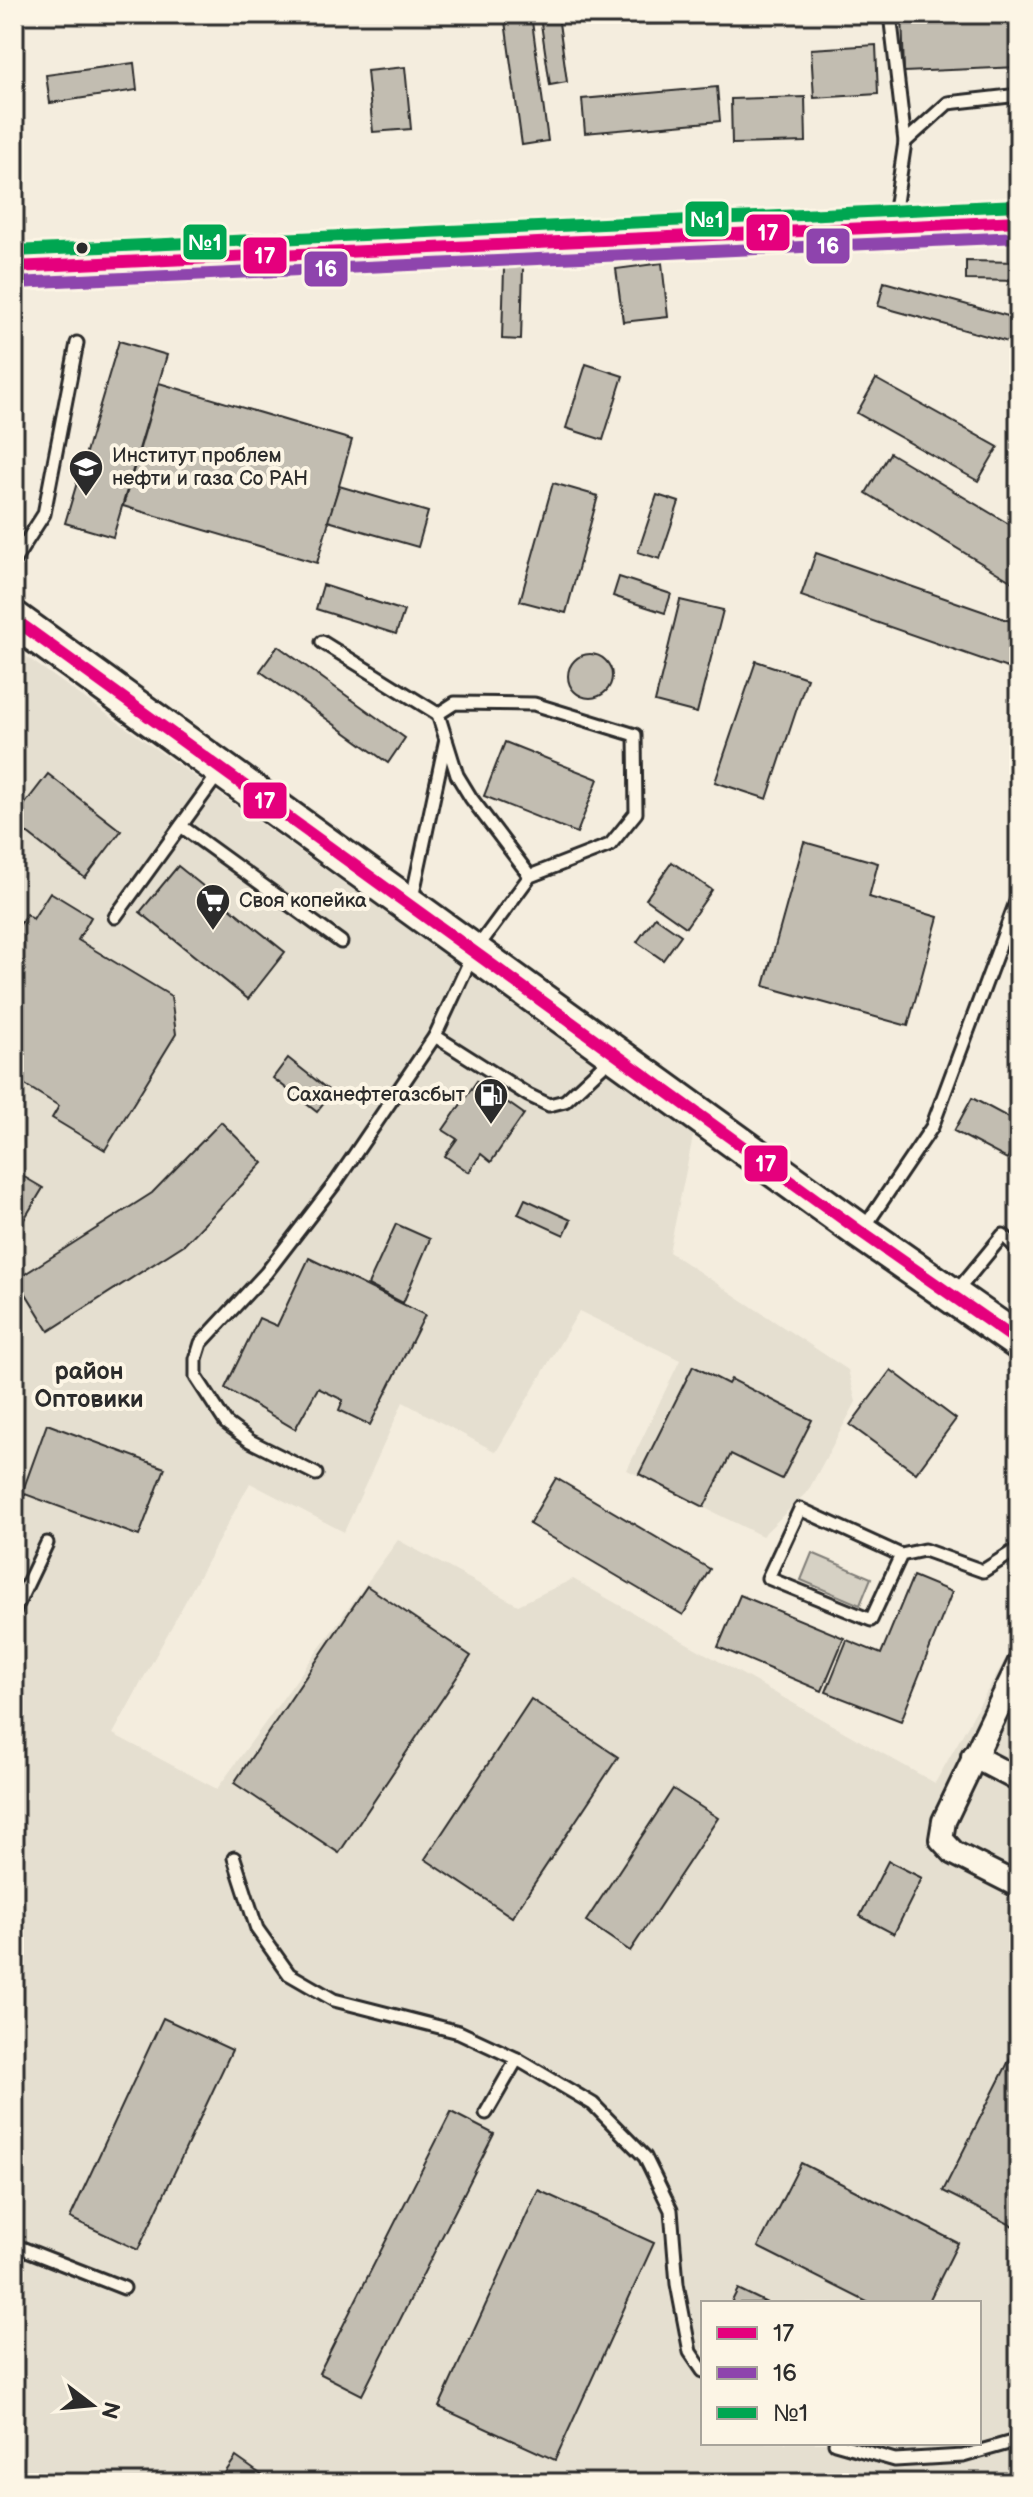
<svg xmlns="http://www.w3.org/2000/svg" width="1033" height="2497" viewBox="0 0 1033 2497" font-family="'Balsamiq Sans',sans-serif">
<rect width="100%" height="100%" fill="#f4edde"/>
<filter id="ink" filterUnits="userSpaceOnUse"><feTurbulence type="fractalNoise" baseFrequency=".0125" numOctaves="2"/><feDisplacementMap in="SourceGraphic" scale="16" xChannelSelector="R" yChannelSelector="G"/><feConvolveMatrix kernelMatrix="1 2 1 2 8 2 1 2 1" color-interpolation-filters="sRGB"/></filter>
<g filter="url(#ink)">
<path fill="#e5dfd0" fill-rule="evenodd" d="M14 648 694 1132 669 1252 848 1370 856 1402 808 1491 762 1536 627 1470 680 1360 579 1311 496 1452 403 1402 344 1532 250 1483 113 1734 217 1789 398 1540 518 1605 573 1579 935 1783 1019 1635V2483H14ZM703 2303H979V2443H703Z"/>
<polygon fill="#d6d1c4" stroke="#807e78" stroke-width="2" points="812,1553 871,1578 860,1605 801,1580"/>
<g fill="#c2bdb1" stroke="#2b2b2b" stroke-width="2">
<polygon points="504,14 531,14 548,141 522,145"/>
<polygon points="641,14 695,14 695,23 641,24"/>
<polygon points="902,14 1019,14 1019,67 904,72"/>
<polygon points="558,15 567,82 550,85 540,17"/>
<polygon points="876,45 878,94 814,98 811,49"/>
<polygon points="134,63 137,90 50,103 46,75"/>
<polygon points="405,67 411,129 373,132 367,71"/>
<polygon points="717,87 720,121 585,133 582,99"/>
<polygon points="805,97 806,142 732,144 731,99"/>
<polygon points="966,261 1019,262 1019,281 966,280"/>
<polygon points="662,263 668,317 623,322 616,269"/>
<polygon points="504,268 523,268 521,340 502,339"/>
<polygon points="884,282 1019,319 1019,345 878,306"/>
<polygon points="119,341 167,355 113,537 65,523"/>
<polygon points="586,364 623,376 603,440 566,428"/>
<polygon points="876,379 998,447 978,481 857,413"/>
<polygon points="159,383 352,440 317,563 123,506"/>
<polygon points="890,453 1019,530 1019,586 866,493"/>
<polygon points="553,483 598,496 566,613 520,601"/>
<polygon points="339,486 428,512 418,547 328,521"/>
<polygon points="657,495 679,502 660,559 638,552"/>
<polygon points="816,553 1019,624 1019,644 1010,669 801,596"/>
<polygon points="619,577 671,594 665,613 613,596"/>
<polygon points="323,585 404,611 396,634 316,609"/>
<polygon points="680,600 723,610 697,713 655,702"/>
<polygon points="278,646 405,738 388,763 260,671"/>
<circle cx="590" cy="676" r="22"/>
<polygon points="756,661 807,678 767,799 715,782"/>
<polygon points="505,742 598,779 577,833 484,796"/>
<polygon points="48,774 121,831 85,878 14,823 14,818"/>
<polygon points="804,842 878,863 869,897 938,917 908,1026 764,986"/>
<polygon points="672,862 712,890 686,927 646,899"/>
<polygon points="178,866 285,952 248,999 140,912"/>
<polygon points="50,892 91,917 78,940 171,996 176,1034 105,1150 52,1118 59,1106 14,1078 14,935 26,914 33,919"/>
<polygon points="655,917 681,935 663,960 637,942"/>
<polygon points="288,1058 332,1093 317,1112 273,1078"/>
<polygon points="477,1081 524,1114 491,1162 481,1154 469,1172 445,1156 457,1139 443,1130"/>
<polygon points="972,1098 1019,1123 1019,1138 1007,1159 954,1131"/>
<polygon points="221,1122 263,1163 185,1244 49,1331 17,1279 152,1193"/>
<polygon points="14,1171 43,1188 14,1236"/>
<polygon points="525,1199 571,1220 564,1235 518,1214"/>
<polygon points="396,1224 430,1239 403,1303 368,1285"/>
<polygon points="309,1258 425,1315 370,1425 339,1410 343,1400 318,1388 295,1429 225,1388 259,1318 277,1326"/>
<polygon points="693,1366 728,1384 731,1379 812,1420 782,1479 731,1454 704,1507 639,1474"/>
<polygon points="891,1370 956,1419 916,1473 850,1425"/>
<polygon points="47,1424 165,1468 139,1536 22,1493"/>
<polygon points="556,1478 710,1569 683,1615 529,1524"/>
<polygon points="913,1576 952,1592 901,1721 826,1692 847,1640 881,1654"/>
<polygon points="367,1586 471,1656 339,1853 234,1783"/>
<polygon points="740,1595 844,1638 822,1691 718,1647"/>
<polygon points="531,1699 618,1757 512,1917 425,1859"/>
<polygon points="673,1789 718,1818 630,1951 586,1921"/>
<polygon points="888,1861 922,1878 894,1934 860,1916"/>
<polygon points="163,2018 232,2050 138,2250 70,2218"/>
<polygon points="1019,2041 1019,2229 943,2191"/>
<polygon points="451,2112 494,2134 362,2395 319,2373"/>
<polygon points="801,2163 958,2243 928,2303 869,2303 758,2247"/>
<polygon points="538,2190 654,2243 555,2460 439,2407"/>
<polygon points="738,2289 767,2303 731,2303"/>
<polygon points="236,2457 273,2483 218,2483"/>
</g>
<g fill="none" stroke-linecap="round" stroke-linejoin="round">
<g stroke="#2b2b2b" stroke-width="17">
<g id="service">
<polyline points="890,14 905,142 893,223"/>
<polyline points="905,142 948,103 1019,95"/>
<polyline points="14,561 44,514 77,343"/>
<polyline points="322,642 438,714"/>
<polyline points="181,826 341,942"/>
<polyline points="530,876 610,845 636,813 635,735 534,704 455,703 438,714 457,775 471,798 530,876 474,952 435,1036 528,1095 549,1105 565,1101 612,1057"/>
<polyline points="411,903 446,739"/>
<polyline points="115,917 219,773"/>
<polyline points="864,1228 932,1127 1019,894"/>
<polyline points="956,1292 1003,1235 1019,1250"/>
<polyline points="316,1474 250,1441 226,1423 196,1377 196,1359 201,1343 266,1273 336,1182 435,1036"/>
<polyline points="901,1555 871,1620 768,1578 800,1509 901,1555 924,1550 983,1571 1019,1548"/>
<polyline points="14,1612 47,1543"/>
<polyline points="234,1858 257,1929 289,1974 334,2000 459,2032 517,2059 593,2104 645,2157 671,2210 677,2284 690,2352 703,2371"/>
<polyline points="486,2113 517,2059"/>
<polyline points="14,2245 124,2288"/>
<polyline points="835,2443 895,2460 963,2456 1019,2440"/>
</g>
</g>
<g stroke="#2b2b2b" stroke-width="28">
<g id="minor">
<polyline points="1019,1664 944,1821 941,1839 954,1853 1019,1886"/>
<polyline points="973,1756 1019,1780"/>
</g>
</g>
<g stroke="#2b2b2b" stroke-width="40">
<g id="primary">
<polyline points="14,267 1019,221"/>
<polyline points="14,619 861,1232 1019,1342"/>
</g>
</g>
<use href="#service" stroke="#fcf5e5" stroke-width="11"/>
<use href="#minor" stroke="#fcf5e5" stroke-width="22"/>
<use href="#primary" stroke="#fcf5e5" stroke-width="34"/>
<g stroke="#fcf5e5" stroke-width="18">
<g id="bus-1">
<polyline points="14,267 1019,221"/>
<polyline points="14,619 861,1232 1019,1342"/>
</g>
</g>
<g stroke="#fcf5e5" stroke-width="18">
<polyline id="bus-2" points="15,283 1019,237"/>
</g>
<g stroke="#fcf5e5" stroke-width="18">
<polyline id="bus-3" points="14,251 1018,205"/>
</g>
<use href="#bus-1" stroke="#e5007d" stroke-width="12"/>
<use href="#bus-2" stroke="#8e44ad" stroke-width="12"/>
<use href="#bus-3" stroke="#00a651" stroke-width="12"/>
</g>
</g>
<defs>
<g id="university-pin" transform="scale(1.8)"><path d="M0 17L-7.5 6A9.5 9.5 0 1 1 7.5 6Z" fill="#2b2b2b" stroke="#fcf5e5"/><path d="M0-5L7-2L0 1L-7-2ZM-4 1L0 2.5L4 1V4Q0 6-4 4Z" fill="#fff"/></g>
<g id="supermarket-pin" transform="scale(1.8)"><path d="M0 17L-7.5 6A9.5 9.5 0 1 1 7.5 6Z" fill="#2b2b2b" stroke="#fcf5e5"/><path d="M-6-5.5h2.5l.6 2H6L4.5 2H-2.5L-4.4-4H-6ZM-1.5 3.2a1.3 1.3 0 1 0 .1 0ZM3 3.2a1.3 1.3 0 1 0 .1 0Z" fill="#fff"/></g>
<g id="fuel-pin" transform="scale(1.8)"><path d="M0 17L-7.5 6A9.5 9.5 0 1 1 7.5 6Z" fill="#2b2b2b" stroke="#fcf5e5"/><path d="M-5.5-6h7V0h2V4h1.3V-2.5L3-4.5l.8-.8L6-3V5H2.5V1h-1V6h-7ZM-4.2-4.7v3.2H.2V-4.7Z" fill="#fff"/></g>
</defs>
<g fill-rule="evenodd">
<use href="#university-pin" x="86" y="467"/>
<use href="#supermarket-pin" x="213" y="901"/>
<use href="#fuel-pin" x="491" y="1095"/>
</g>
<circle fill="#2b2b2b" stroke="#fcf5e5" stroke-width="3" cx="82" cy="248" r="7"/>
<g text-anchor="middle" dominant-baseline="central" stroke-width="8" stroke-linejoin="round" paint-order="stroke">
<g font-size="20" fill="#2b2b2b" stroke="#fcf5e5" text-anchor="start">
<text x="112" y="456">Институт проблем<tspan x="112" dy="23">нефти и газа Со РАН</tspan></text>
<text x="239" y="901">Своя копейка</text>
<text x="465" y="1095" text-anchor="end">Саханефтегазсбыт</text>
</g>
<g font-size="24" font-weight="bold" fill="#2b2b2b" stroke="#fcf5e5">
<text x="89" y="1371">район<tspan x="89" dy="28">Оптовики</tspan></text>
</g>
</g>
<g stroke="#fcf5e5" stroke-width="3">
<rect x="684" y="200" width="46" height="38" rx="8" fill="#00a651"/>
<rect x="745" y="213" width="46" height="39" rx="8" fill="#e5007d"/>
<rect x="182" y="223" width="46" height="38" rx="8" fill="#00a651"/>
<rect x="805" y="227" width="46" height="38" rx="8" fill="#8e44ad"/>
<rect x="242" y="236" width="46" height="39" rx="8" fill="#e5007d"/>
<rect x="303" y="250" width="46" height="38" rx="8" fill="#8e44ad"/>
<rect x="242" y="781" width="46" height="39" rx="8" fill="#e5007d"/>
<rect x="743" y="1144" width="46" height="39" rx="8" fill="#e5007d"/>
</g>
<g font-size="22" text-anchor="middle" font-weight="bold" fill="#fff">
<text x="707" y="227">№1</text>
<text x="768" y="240">17</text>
<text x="205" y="250">№1</text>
<text x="828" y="253">16</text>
<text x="265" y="263">17</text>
<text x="326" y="276">16</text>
<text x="265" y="808">17</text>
<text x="766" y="1171">17</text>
</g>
<rect width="1033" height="2497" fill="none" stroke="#fcf5e5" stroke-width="48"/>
<rect x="24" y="24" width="985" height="2449" fill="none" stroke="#2b2b2b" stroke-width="3" filter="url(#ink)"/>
<rect x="701" y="2301" width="280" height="144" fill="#fcf5e5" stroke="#a8a49b" stroke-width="2"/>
<rect x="717" y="2327" width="40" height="12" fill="#e5007d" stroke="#a8a49b" stroke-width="2"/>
<text x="773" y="2341" font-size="24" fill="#2b2b2b">17</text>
<rect x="717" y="2367" width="40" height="12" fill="#8e44ad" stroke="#a8a49b" stroke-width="2"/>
<text x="773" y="2381" font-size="24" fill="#2b2b2b">16</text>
<rect x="717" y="2407" width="40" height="12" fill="#00a651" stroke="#a8a49b" stroke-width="2"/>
<text x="773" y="2421" font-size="24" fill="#2b2b2b">№1</text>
<g transform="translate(92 2405) rotate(106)" stroke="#fcf5e5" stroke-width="6" paint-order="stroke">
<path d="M0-6L14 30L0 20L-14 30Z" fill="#2b2b2b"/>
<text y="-12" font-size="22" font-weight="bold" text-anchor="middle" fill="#2b2b2b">N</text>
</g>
</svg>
